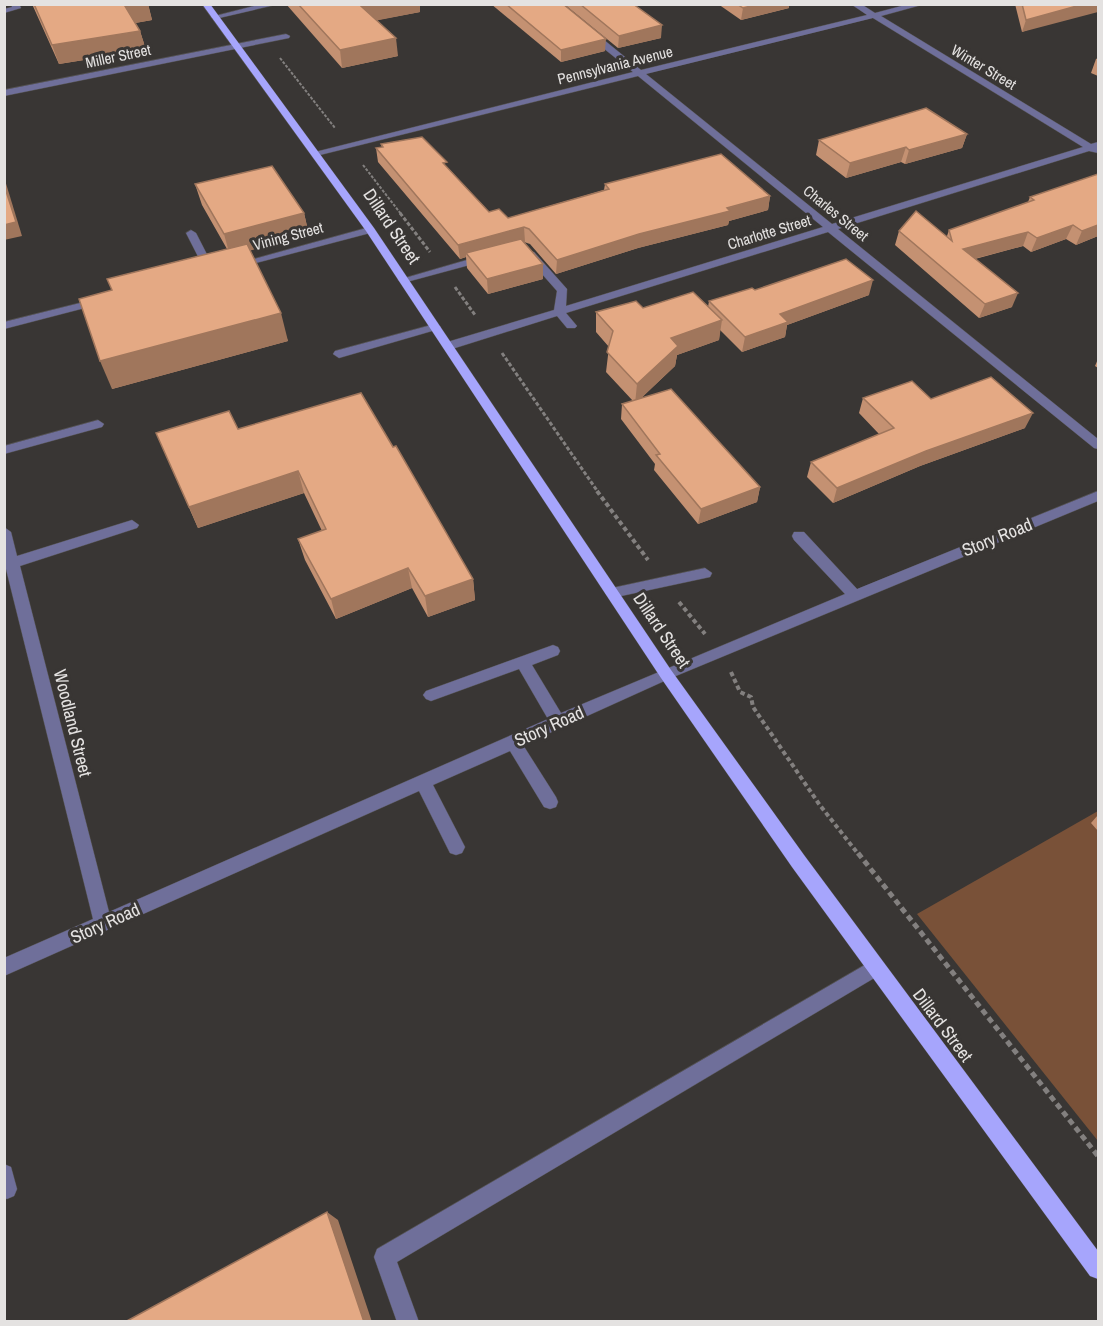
<svg xmlns="http://www.w3.org/2000/svg" width="1103" height="1326" viewBox="0 0 1103 1326" font-family="'Archivo Narrow',sans-serif">
<rect width="100%" height="100%" fill="#393634"/>
<polygon fill="#795138" points="1098,811 1098,1141 917,914"/>
<g fill="none" stroke-linecap="round" stroke-linejoin="round">
<g stroke="#545250" stroke-width="1">
<g id="minor">
<polygon points="11,4 19,4 21,8 4,13 4,9 12,7"/>
<polygon points="262,4 279,4 215,19 211,17"/>
<path d="M851 4H861L875 13 909 4H925L881 16 1091 144 1098 142V153L1089 151 838 229 1098 439V449L1094 448 828 232 566 313 577 326 575 328H567L557 316 452 349H444V343L554 310 557 291 526 256V252H534L567 289 566 306 823 227 638 76 316 156 311 153 633 72 587 35V31H593L641 70 867 15ZM873 18 1083 147 832 224 646 74Z"/>
<polygon points="286,34 290,36 289,38 4,96 4,90"/>
<polygon points="370,227 375,230 374,232 237,268 232,265"/>
<polygon points="191,230 196,233 216,272 215,274 207,274 206,272 186,233"/>
<polygon points="484,255 488,256 488,260 403,283 398,280"/>
<polygon points="100,298 104,299 104,303 4,329 4,322"/>
<polygon points="435,324 441,327 439,329 339,358 333,354 335,351"/>
<polygon points="98,420 104,424 102,427 4,454 4,446"/>
<polygon points="1098,491 1098,501 671,678 523,745 556,797 558,802 556,807 550,809 544,807 510,751 433,785 465,847 462,853 456,855 450,853 419,791 4,976 4,958 93,919 4,561 4,527 11,532 17,556 132,520 139,525 137,528 20,566 109,912 548,719 519,669 431,701 426,699 423,695 426,691 553,645 558,647 560,651 558,655 532,665 561,713 845,594 794,540 792,536 794,532 804,532 857,589"/>
<polygon points="705,568 712,573 710,577 612,598 605,593 612,588"/>
<polygon points="875,959 881,962 884,968 881,974 397,1262 419,1322 397,1322 374,1257 377,1249"/>
<polygon points="4,1164 11,1167 17,1189 14,1196 7,1199 4,1198"/>
</g>
</g>
<g stroke="#545250" stroke-width="1">
<polygon id="major" points="202,4 210,4 374,228 671,670 804,855 1098,1251 1098,1279 1090,1276 792,867 661,678 366,231"/>
</g>
<g stroke="#83807f" stroke-width="2" stroke-dasharray="3 1.5" stroke-linecap="butt">
<polyline points="280,58 335,128"/>
<polyline points="363,165 401,214"/>
</g>
<g stroke="#83807f" stroke-width="3" stroke-dasharray="4 2" stroke-linecap="butt">
<polyline points="400,213 430,252"/>
<polyline points="455,287 475,315"/>
<polyline points="502,353 598,492"/>
</g>
<g stroke="#83807f" stroke-width="4" stroke-dasharray="4.5 3" stroke-linecap="butt">
<polyline points="597,491 648,560"/>
<polyline points="679,602 705,634"/>
<polyline points="731,672 740,692 751,697 753,707 819,804 859,855"/>
</g>
<polyline stroke="#83807f" stroke-width="5" stroke-dasharray="6 4" stroke-linecap="butt" points="858,853 1098,1156"/>
<use href="#minor" fill="#6f6f9a" fill-rule="evenodd"/>
<use href="#major" fill="#a6a5fc" fill-rule="evenodd"/>
</g>
<g fill="#c49172">
<polygon points="32,4 148,4 152,20 135,23 140,31 146,50 59,64"/>
<polygon points="286,4 420,4 420,12 377,20 398,56 342,68"/>
<polygon points="491,4 563,4 605,51 561,62"/>
<polygon points="564,4 633,4 661,38 618,48"/>
<polygon points="718,4 789,4 789,8 741,20"/>
<polygon points="1015,4 1098,4 1022,32"/>
<polygon points="1098,58 1098,76 1091,73 1096,59"/>
<polygon points="967,134 962,148 905,164 901,162 846,178 816,155 819,140"/>
<polygon points="381,144 448,168 489,212 508,218 604,190 605,184 770,196 768,210 729,221 728,225 638,248 556,274 530,244 524,242 543,264 543,279 488,294 467,268 466,257 460,259 378,162 376,148 382,147"/>
<polygon points="195,184 304,213 309,235 250,250 288,341 112,389 112,290 227,249 202,205"/>
<polygon points="1030,197 1098,236 1076,245 1066,239 1031,252 1023,246 975,259 1012,307 979,318 895,245 899,231 947,236 949,230 1028,202"/>
<polygon points="755,290 869,295 787,325 785,337 742,352 720,330 719,340 677,355 675,366 640,399 760,487 757,502 698,524 654,470 655,464 621,419 622,404 633,401 606,372 609,347 596,332 596,312 643,308 708,307 709,301"/>
<polygon points="1098,359 1098,368 1095,366"/>
<polygon points="863,398 931,399 1025,428 920,466 833,503 807,477 811,462 879,434 859,413"/>
<polygon points="238,429 393,447 473,579 475,600 428,617 412,588 336,619 305,560 298,539 322,531 304,493 198,528 156,433"/>
<polygon points="1098,815 1098,831 1091,823"/>
</g>
<g fill="#a0765c">
<polygon points="130,4 148,4 152,20 130,24 125,6"/>
<polygon points="368,4 420,4 420,12 364,23 361,6"/>
<polygon points="758,4 789,4 789,8 741,20 743,8"/>
<polygon points="1084,4 1098,4 1098,12 1022,32 1026,20"/>
<polygon points="662,25 661,38 618,48 619,36"/>
<polygon points="140,31 146,50 59,64 52,45"/>
<polygon points="396,38 398,56 342,68 340,50"/>
<polygon points="606,39 605,51 561,62 561,50"/>
<polygon points="967,134 962,148 905,164 909,150"/>
<polygon points="906,147 901,162 846,178 850,163"/>
<polygon points="4,177 22,236 4,240"/>
<polygon points="770,196 768,210 729,221 728,225 638,248 556,274 557,260 639,234"/>
<polygon points="304,213 309,235 230,256 224,234"/>
<polygon points="1073,225 1066,239 1031,252 1037,238"/>
<polygon points="1098,225 1098,236 1076,245 1082,231"/>
<polygon points="524,227 525,242 469,257 466,253 466,257 460,259 458,245"/>
<polygon points="1028,232 1023,246 958,263 963,249"/>
<polygon points="543,264 543,279 488,294 487,279"/>
<polygon points="873,280 869,295 787,325 785,337 742,352 745,337 780,314"/>
<polygon points="1018,293 1012,307 979,318 985,304"/>
<polygon points="281,313 288,341 112,389 100,361"/>
<polygon points="722,320 719,340 677,355 675,366 635,404 637,384 671,338"/>
<polygon points="1033,413 1025,428 920,466 833,503 837,488 926,451"/>
<polygon points="298,471 304,493 198,528 189,507"/>
<polygon points="760,487 757,502 698,524 701,509"/>
<polygon points="408,568 412,588 336,619 331,599"/>
<polygon points="473,579 475,600 428,617 425,596"/>
<polygon points="327,1212 338,1220 372,1322 364,1322"/>
</g>
<g fill="#e4a984" stroke="#a0765c" stroke-width="1.5">
<polygon points="34,4 130,4 125,6 140,31 52,45"/>
<polygon points="298,4 368,4 361,6 396,38 340,50"/>
<polygon points="506,4 563,4 606,39 561,50"/>
<polygon points="580,4 633,4 662,25 619,36"/>
<polygon points="737,4 758,4 743,8"/>
<polygon points="1022,4 1084,4 1026,20"/>
<polygon points="926,108 967,134 909,150 906,147 850,163 819,140"/>
<polygon points="422,137 447,162 443,163 489,212 499,209 508,218 609,189 605,184 721,154 770,196 727,208 730,211 639,234 557,260 529,229 524,227 458,245 376,148 383,147 381,144"/>
<polygon points="272,166 304,213 224,234 195,184"/>
<polygon points="1098,174 1098,225 1082,231 1073,225 1037,238 1028,232 963,249 1018,293 985,304 899,231 916,211 952,241 949,230 1034,200 1030,197"/>
<polygon points="4,185 16,222 4,225"/>
<polygon points="521,239 543,264 487,279 466,253"/>
<polygon points="247,244 281,313 100,361 79,299 112,290 107,279"/>
<polygon points="846,259 873,280 780,314 788,322 745,337 709,301 752,288 755,290"/>
<polygon points="693,292 722,320 671,338 678,346 637,384 607,352 613,331 596,312 636,301 643,308"/>
<polygon points="991,377 1033,413 926,451 837,488 811,462 894,428 863,398 912,381 931,399"/>
<polygon points="671,389 760,487 701,509 656,455 660,454 622,404"/>
<polygon points="361,393 393,447 396,446 473,579 425,596 408,568 331,599 298,539 326,529 298,471 189,507 156,433 229,411 238,429"/>
<polygon points="327,1212 364,1322 125,1322"/>
</g>
<g text-anchor="middle" dominant-baseline="central" stroke-width="6" stroke-linejoin="round" paint-order="stroke">
<g font-size="15" fill="#e4e2e1" stroke="#393634">
<text transform="translate(118 56) rotate(-12)">Miller Street</text>
<text transform="translate(615 65) rotate(-14)">Pennsylvania Avenue</text>
<text transform="translate(984 67) rotate(31)">Winter Street</text>
<text transform="translate(836 213) rotate(39)">Charles Street</text>
<text transform="translate(769 232) rotate(-17)">Charlotte Street</text>
<text transform="translate(288 236) rotate(-15)">Vining Street</text>
</g>
<g font-size="18" fill="#e4e2e1" stroke="#393634">
<text transform="translate(392 226) rotate(56)">Dillard Street</text>
<text transform="translate(997 537) rotate(-22)">Story Road</text>
<text transform="translate(662 630) rotate(56)">Dillard Street</text>
<text transform="translate(73 723) rotate(76)">Woodland Street</text>
<text transform="translate(549 726) rotate(-24)">Story Road</text>
<text transform="translate(105 923) rotate(-24)">Story Road</text>
<text transform="translate(943 1025) rotate(53)">Dillard Street</text>
</g>
</g>
<rect width="1103" height="1326" fill="none" stroke="#e4e2e1" stroke-width="12"/>
</svg>
